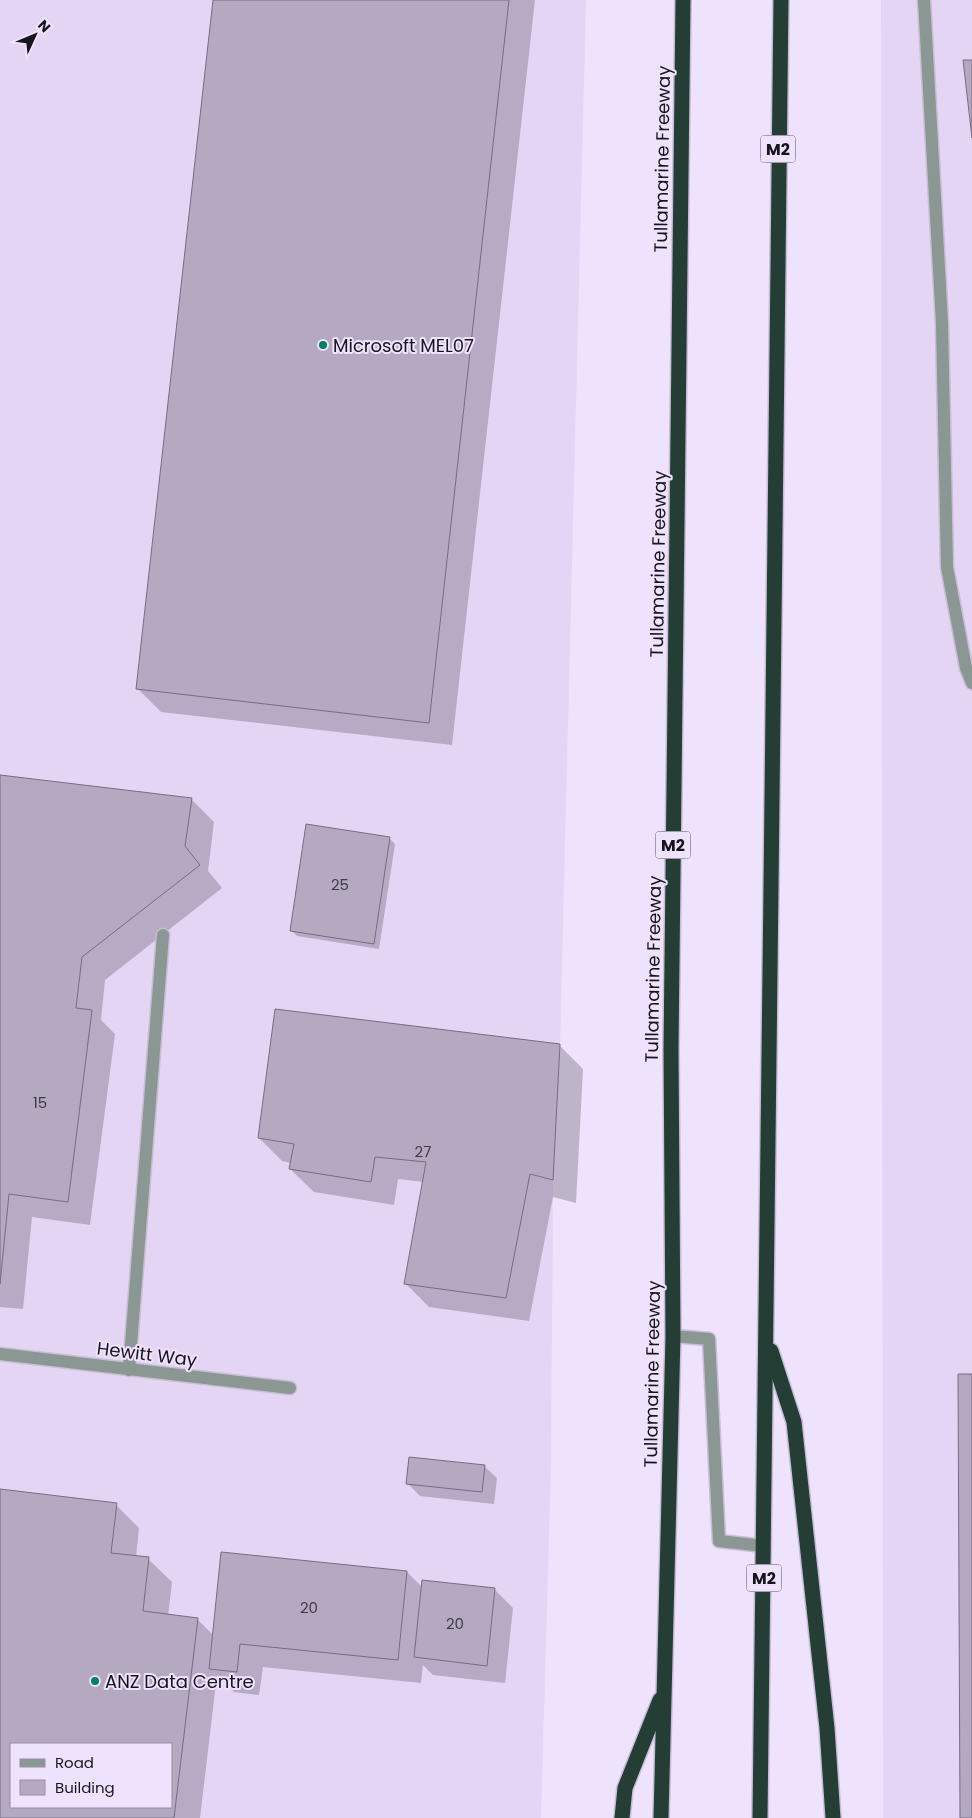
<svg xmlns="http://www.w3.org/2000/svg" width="972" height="1818" viewBox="0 0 972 1818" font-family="Poppins,sans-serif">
<rect width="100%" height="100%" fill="#eee2fc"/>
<g fill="#e5d5f5" fill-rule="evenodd">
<path d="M0 0H586L560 1044 553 1180 551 1465 541 1818H0ZM11 1744H171V1807H11Z"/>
<polygon points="881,0 972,0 972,1818 883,1818"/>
</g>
<g fill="#0003" fill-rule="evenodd">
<polygon points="214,0 535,0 452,745 161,712 138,689"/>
<polygon points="0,776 191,799 214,822 208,871 222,888 105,980 101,1020 115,1034 90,1225 32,1217 23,1309 0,1307"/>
<polygon points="389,838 395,844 379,949 297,936 292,931"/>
<polygon points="560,1046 583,1069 576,1203 553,1197 529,1321 429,1307 406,1284 424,1182 398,1179 394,1205 314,1192 290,1169 291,1163 282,1161 259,1138"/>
<polygon points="484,1466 497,1478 494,1504 420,1496 407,1483"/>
<path d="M0 1491 116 1505 139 1528 136 1557 148 1559 172 1582 168 1616 197 1619 214 1636 407 1572 423 1588 495 1590 513 1608 505 1683 433 1675 423 1665 421 1683 263 1667 259 1695 234 1692 217 1675 200 1818H0ZM11 1744H171V1807H11Z"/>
</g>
<g fill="#b4a9c1" stroke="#776c83" fill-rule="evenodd">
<polygon points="213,0 509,0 429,723 136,689"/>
<polygon points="963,60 972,60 972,138"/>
<polygon points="0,775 192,798 185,846 200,865 82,957 76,1008 92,1010 68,1202 9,1194 0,1284"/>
<polygon points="306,824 390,837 374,944 290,931"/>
<polygon points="275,1009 560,1044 553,1180 530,1174 506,1298 404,1284 426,1162 375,1157 371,1182 289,1169 294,1144 258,1138"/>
<polygon points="958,1374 972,1374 972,1818 960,1818"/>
<polygon points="409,1457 485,1465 482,1492 406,1484"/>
<path d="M0 1489 117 1503 111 1553 149 1557 143 1611 198 1618 174 1818H0ZM11 1744H171V1807H11Z"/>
<polygon points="221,1552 407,1571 398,1660 240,1644 237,1672 209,1669"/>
<polygon points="422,1580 495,1588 487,1666 414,1657"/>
</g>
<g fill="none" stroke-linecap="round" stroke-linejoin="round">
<g stroke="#c7bdd4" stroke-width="15">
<g id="minor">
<polyline points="924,0 942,323 947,567 966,668 972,683"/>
<polyline points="673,1336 709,1339 719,1541 764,1546"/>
<polyline points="0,1354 290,1388"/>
<polyline points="129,1370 163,935"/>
</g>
</g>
<g stroke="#c7bdd4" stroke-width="18">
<g id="highway">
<polyline points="771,1351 794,1422 827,1728 833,1818"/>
<polyline points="622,1818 625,1788 660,1700"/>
<polyline points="661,1818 673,1336 671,1049 683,0"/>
<path d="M760 1818C771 1212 771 606 781 0"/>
</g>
</g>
<use href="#minor" stroke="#8b9792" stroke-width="12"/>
<use href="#highway" stroke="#243e35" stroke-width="15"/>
</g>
<g fill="#018161" stroke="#eee2fc" stroke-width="2">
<circle cx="323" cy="345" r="5"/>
<circle cx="95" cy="1681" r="5"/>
</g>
<g text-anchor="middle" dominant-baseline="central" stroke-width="4" stroke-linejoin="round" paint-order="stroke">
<g font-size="15" fill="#3f3945">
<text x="340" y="884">25</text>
<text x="40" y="1102">15</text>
<text x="423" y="1151">27</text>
<text x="309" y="1607">20</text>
<text x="455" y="1623">20</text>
</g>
<g fill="#eee2fc" stroke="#58525f" stroke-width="1">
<rect x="760.5" y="135.5" width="35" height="27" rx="4"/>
<rect x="655.5" y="831.5" width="35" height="27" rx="4"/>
<rect x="746.5" y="1564.5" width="35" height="27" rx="4"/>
</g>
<g font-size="16" font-weight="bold" fill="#18141c">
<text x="778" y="149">M2</text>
<text x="673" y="845">M2</text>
<text x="764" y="1578">M2</text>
</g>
<g font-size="18" fill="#18141c" stroke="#eee2fc">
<text transform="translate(662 159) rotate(-89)">Tullamarine Freeway</text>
<text transform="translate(658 564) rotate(-89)">Tullamarine Freeway</text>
<text transform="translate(653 969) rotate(-89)">Tullamarine Freeway</text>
<text transform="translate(147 1354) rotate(7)">Hewitt Way</text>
<text transform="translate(652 1374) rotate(-89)">Tullamarine Freeway</text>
</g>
<g font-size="18" fill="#18141c" stroke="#eee2fc" text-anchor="start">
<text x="333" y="345">Microsoft MEL07</text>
<text x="105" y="1681">ANZ Data Centre</text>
</g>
</g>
<rect x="10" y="1743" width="162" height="65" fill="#eee2fc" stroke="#9890a2"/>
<rect x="20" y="1759" width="25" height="8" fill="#8b9792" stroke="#9890a2"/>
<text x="55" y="1768" font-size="15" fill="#18141c">Road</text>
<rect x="20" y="1780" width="25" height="15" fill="#b4a9c1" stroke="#9890a2"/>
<text x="55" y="1793" font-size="15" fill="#18141c">Building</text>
<g transform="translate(35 35) rotate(46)" stroke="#eee2fc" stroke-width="4" paint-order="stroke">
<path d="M0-4L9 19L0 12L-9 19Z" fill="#18141c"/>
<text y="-8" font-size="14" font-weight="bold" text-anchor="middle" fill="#18141c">N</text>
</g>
</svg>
